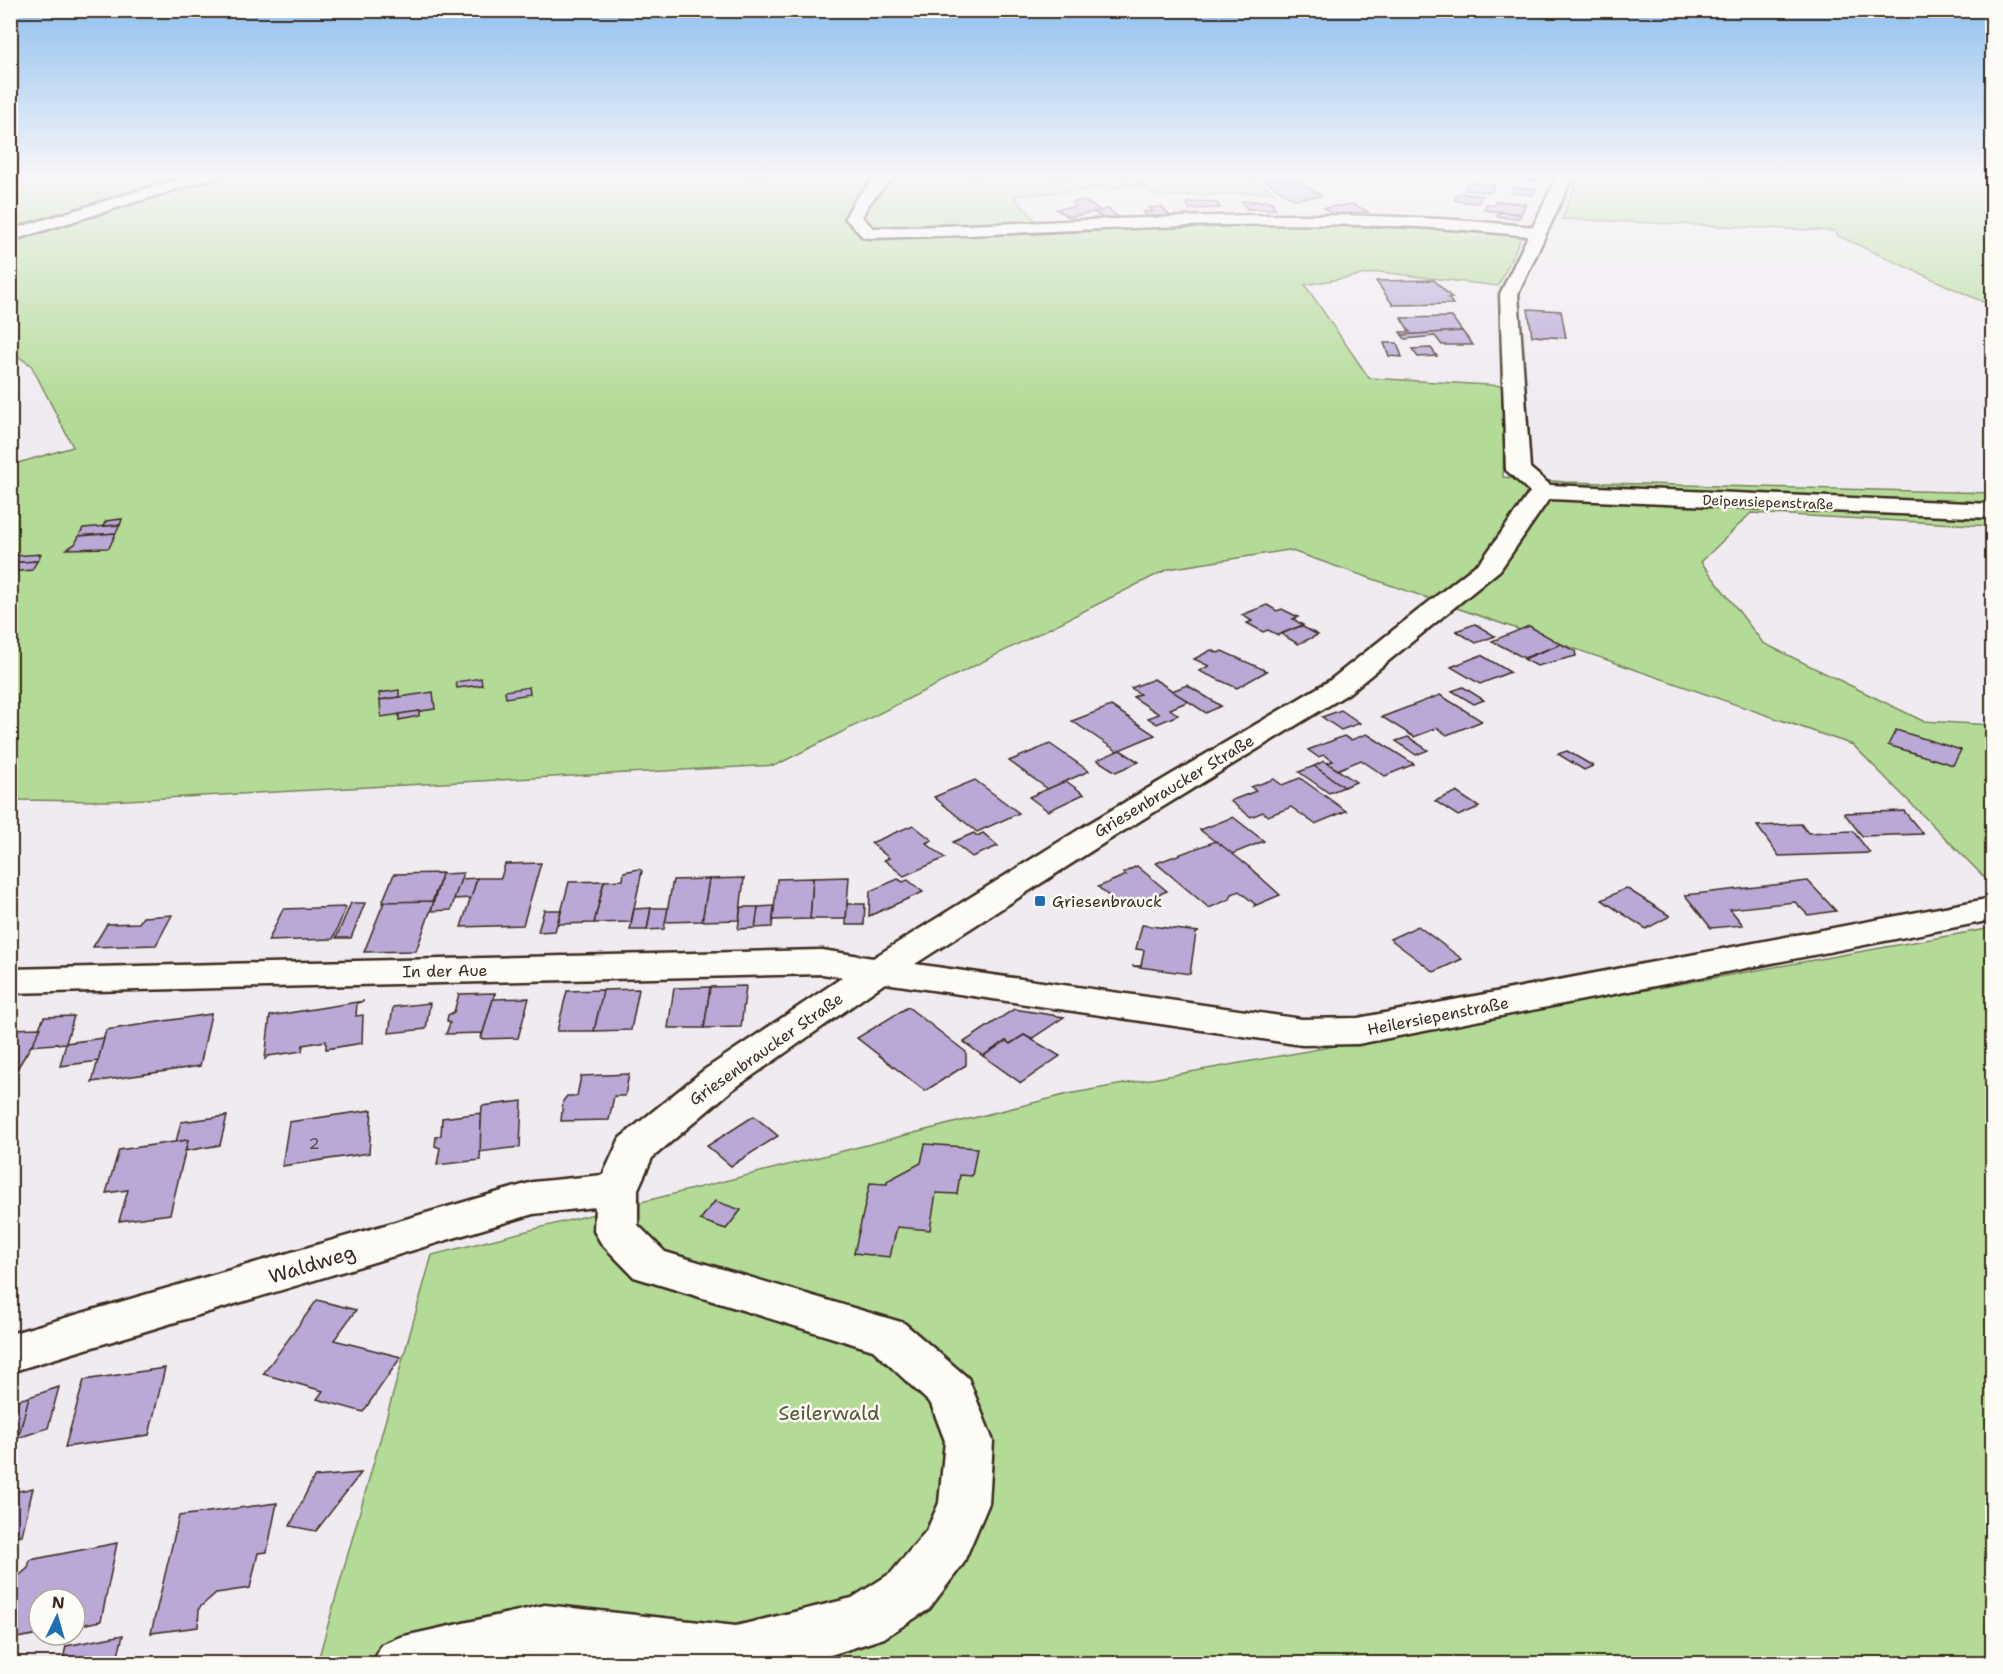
<svg xmlns="http://www.w3.org/2000/svg" width="2003" height="1674" viewBox="0 0 2003 1674" font-family="'Shantell Sans',sans-serif">
<rect width="100%" height="100%" fill="#f0ebf1"/>
<filter id="ink" filterUnits="userSpaceOnUse"><feTurbulence type="fractalNoise" baseFrequency=".0167" numOctaves="2"/><feDisplacementMap in="SourceGraphic" scale="12" xChannelSelector="R" yChannelSelector="G"/><feConvolveMatrix kernelMatrix="1 2 1 2 8 2 1 2 1" color-interpolation-filters="sRGB"/></filter>
<g filter="url(#ink)">
<g fill="#b3db97" stroke="#77825a" stroke-width="1.5">
<polygon points="10,174 1261,174 1249,176 1274,192 1157,197 1142,185 1014,196 1039,225 960,234 1265,224 1401,223 1524,232 1498,286 1379,272 1305,285 1369,378 1505,386 1503,477 1565,482 1992,493 1992,526 1751,513 1701,562 1763,643 1923,721 1992,725 1992,885 1853,745 1289,550 1168,569 776,765 108,801 11,800 11,465 73,447 31,365 11,352"/>
<polygon points="1579,174 1992,174 1992,306 1838,236 1834,231 1562,219"/>
<polygon points="1992,928 1992,1663 317,1664 432,1255 1068,1094"/>
</g>
<g fill="#baa8d7" stroke="#3b2a1e" stroke-width="1.5">
<polygon points="1527,174 1543,174 1540,181 1504,178 1509,175"/>
<polygon points="1290,176 1322,196 1293,199 1263,179"/>
<polygon points="1467,182 1494,185 1492,192 1465,190"/>
<polygon points="1513,187 1535,189 1534,195 1511,193"/>
<polygon points="1458,193 1482,196 1478,203 1457,201 1454,200"/>
<polygon points="1084,201 1101,211 1069,217 1056,209 1075,207 1072,202"/>
<polygon points="1206,201 1217,203 1220,208 1189,209 1187,203"/>
<polygon points="1242,201 1271,201 1276,209 1247,209"/>
<polygon points="1496,201 1526,204 1521,214 1483,210 1487,204 1494,205"/>
<polygon points="1352,204 1369,212 1333,214 1324,208"/>
<polygon points="1162,207 1171,217 1151,219 1143,212 1153,212 1149,208"/>
<polygon points="1108,209 1119,218 1104,219 1094,212"/>
<polygon points="1499,212 1521,214 1519,218 1508,218 1497,216"/>
<polygon points="1434,280 1452,298 1448,298 1453,304 1393,305 1376,281"/>
<polygon points="1528,309 1561,311 1566,338 1532,336"/>
<polygon points="1452,317 1462,331 1402,335 1400,332 1410,332 1401,318"/>
<polygon points="1462,331 1473,345 1442,345 1435,336 1405,339 1402,335"/>
<polygon points="1384,343 1397,343 1402,357 1389,356"/>
<polygon points="1431,348 1437,356 1418,357 1412,349"/>
<polygon points="122,519 120,525 103,526 106,521"/>
<polygon points="120,525 116,533 79,536 83,528"/>
<polygon points="116,533 109,548 67,549 75,544 79,536"/>
<polygon points="41,554 37,561 10,563 14,556"/>
<polygon points="37,561 32,570 10,572 10,563"/>
<polygon points="1267,605 1277,611 1282,609 1298,617 1293,619 1303,625 1278,635 1268,630 1263,632 1247,623 1252,621 1242,615"/>
<polygon points="1475,624 1495,636 1476,643 1456,631"/>
<polygon points="1301,626 1318,635 1298,644 1281,634"/>
<polygon points="1529,626 1561,644 1524,658 1492,641"/>
<polygon points="1561,644 1575,651 1576,656 1537,666 1524,659"/>
<polygon points="1211,650 1218,653 1222,651 1267,671 1237,688 1199,671 1209,666 1194,659"/>
<polygon points="1481,655 1510,672 1480,684 1451,667"/>
<polygon points="481,678 482,685 457,688 456,682"/>
<polygon points="1154,679 1189,701 1170,709 1178,715 1157,724 1148,718 1159,714 1133,697 1140,694 1131,688"/>
<polygon points="1187,685 1221,706 1206,713 1172,691"/>
<polygon points="529,687 530,694 506,698 505,691"/>
<polygon points="1463,687 1484,700 1474,704 1452,691"/>
<polygon points="399,690 399,697 380,700 379,693"/>
<polygon points="433,692 435,709 381,717 380,700"/>
<polygon points="1440,695 1482,721 1447,735 1437,728 1414,737 1382,717"/>
<polygon points="1111,706 1155,735 1117,751 1072,721"/>
<polygon points="1341,710 1360,723 1341,730 1322,717"/>
<polygon points="419,711 419,716 399,720 399,714"/>
<polygon points="1896,730 1961,750 1953,765 1888,745"/>
<polygon points="1367,734 1414,764 1385,776 1361,760 1337,770 1327,763 1333,761 1324,755 1318,757 1308,750 1344,736 1351,740"/>
<polygon points="1408,737 1428,750 1416,755 1396,741"/>
<polygon points="1050,744 1089,771 1048,789 1009,761"/>
<polygon points="1120,750 1139,762 1116,772 1097,760"/>
<polygon points="1567,751 1593,766 1584,770 1558,754"/>
<polygon points="1324,761 1338,770 1356,782 1344,787 1314,766"/>
<polygon points="1314,766 1344,787 1329,793 1299,772"/>
<polygon points="1300,778 1346,811 1315,824 1291,807 1268,816 1263,812 1251,817 1230,801 1256,791 1251,787 1274,779 1282,785"/>
<polygon points="975,780 1019,813 977,832 934,797"/>
<polygon points="1066,781 1084,794 1048,811 1029,797"/>
<polygon points="1456,792 1479,807 1458,816 1435,801"/>
<polygon points="1904,811 1923,834 1862,836 1844,813"/>
<polygon points="1233,817 1264,841 1232,854 1200,830"/>
<polygon points="1801,824 1808,833 1853,831 1870,853 1779,856 1757,826"/>
<polygon points="913,825 932,840 926,843 945,858 904,876 884,860 889,858 871,843"/>
<polygon points="974,833 977,836 983,833 998,846 972,857 953,842"/>
<polygon points="1216,841 1248,866 1280,895 1254,906 1255,904 1239,891 1232,894 1230,899 1209,908 1156,863"/>
<polygon points="541,863 523,925 461,927 477,878 501,878 505,864"/>
<polygon points="1137,866 1167,891 1124,909 1098,887 1126,875 1123,873"/>
<polygon points="639,869 642,871 631,922 594,923 604,881 623,880 624,872"/>
<polygon points="443,873 432,902 382,903 394,874"/>
<polygon points="463,873 451,910 431,911 442,874"/>
<polygon points="849,877 846,919 810,919 813,878"/>
<polygon points="477,878 471,898 454,899 461,879"/>
<polygon points="744,878 739,920 702,921 709,879"/>
<polygon points="813,878 810,919 773,920 777,879"/>
<polygon points="709,879 702,921 665,922 673,880"/>
<polygon points="898,879 903,882 908,880 923,892 869,916 870,891"/>
<polygon points="604,881 594,923 558,924 569,882"/>
<polygon points="1808,881 1836,911 1808,915 1795,902 1730,909 1743,925 1711,928 1685,895"/>
<polygon points="1626,888 1670,916 1646,929 1602,900"/>
<polygon points="434,901 416,951 364,952 384,902"/>
<polygon points="351,903 365,903 351,938 336,938"/>
<polygon points="847,904 865,904 864,925 846,925"/>
<polygon points="774,906 772,927 755,928 758,907"/>
<polygon points="346,907 333,939 268,941 283,909"/>
<polygon points="741,907 758,907 755,928 738,929"/>
<polygon points="651,908 647,930 630,930 634,909"/>
<polygon points="651,908 668,908 664,929 647,930"/>
<polygon points="544,910 561,910 555,931 538,932"/>
<polygon points="172,915 156,945 93,947 107,924 139,923 143,917"/>
<polygon points="1142,925 1199,932 1196,933 1190,974 1132,966 1141,966 1144,950 1136,949"/>
<polygon points="1418,926 1462,959 1434,972 1390,939"/>
<polygon points="746,986 741,1027 704,1028 710,987"/>
<polygon points="710,987 704,1028 668,1028 674,988"/>
<polygon points="639,989 631,1030 594,1031 603,990"/>
<polygon points="603,990 594,1031 557,1031 567,991"/>
<polygon points="495,993 481,1039 482,1033 446,1034 450,1023 447,1021 448,1015 454,1012 459,994"/>
<polygon points="495,993 494,999 529,998 518,1038 481,1039"/>
<polygon points="364,1001 357,1003 356,1016 363,1015 362,1043 326,1049 326,1041 303,1045 302,1051 268,1056 265,1059 270,1016"/>
<polygon points="430,1003 426,1029 389,1033 393,1007"/>
<polygon points="908,1007 966,1052 966,1065 925,1091 857,1038"/>
<polygon points="1014,1009 1064,1017 1031,1039 1024,1035 1010,1044 1006,1041 983,1056 964,1042"/>
<polygon points="211,1014 200,1066 92,1082 106,1030"/>
<polygon points="74,1016 66,1043 31,1046 44,1017"/>
<polygon points="41,1028 31,1046 10,1080 10,1029"/>
<polygon points="1024,1035 1060,1056 1021,1083 983,1056 1006,1041 1010,1044"/>
<polygon points="104,1038 98,1061 60,1066 66,1043"/>
<polygon points="629,1074 625,1096 614,1096 609,1120 561,1121 563,1101 567,1096 577,1096 581,1076"/>
<polygon points="522,1101 520,1147 479,1152 482,1106"/>
<polygon points="372,1110 369,1153 282,1166 289,1122"/>
<polygon points="481,1113 480,1160 437,1165 440,1148 435,1146 436,1137 441,1135 442,1118"/>
<polygon points="227,1116 220,1145 185,1151 188,1140 176,1142 181,1122"/>
<polygon points="754,1116 778,1136 731,1166 707,1146"/>
<polygon points="188,1140 170,1214 119,1221 128,1190 106,1193 119,1150"/>
<polygon points="925,1144 977,1148 972,1176 960,1175 957,1194 936,1193 930,1230 897,1227 890,1257 854,1253 870,1183 887,1184 887,1181 921,1163"/>
<polygon points="715,1201 741,1210 726,1229 700,1220"/>
<polygon points="317,1300 356,1310 334,1340 401,1357 363,1412 317,1399 323,1391 263,1374"/>
<polygon points="165,1368 149,1435 65,1447 84,1380"/>
<polygon points="59,1387 48,1428 18,1438 29,1397"/>
<polygon points="29,1397 18,1438 10,1440 10,1402"/>
<polygon points="361,1473 316,1531 290,1526 314,1477"/>
<polygon points="33,1488 22,1535 10,1538 10,1493"/>
<polygon points="277,1503 267,1552 258,1553 250,1588 216,1593 199,1608 198,1627 151,1633 179,1516"/>
<polygon points="117,1543 101,1621 75,1626 75,1599 39,1599 39,1634 11,1639 17,1615 10,1609 13,1581 28,1568 30,1560"/>
<polygon points="123,1635 116,1664 62,1664 66,1646"/>
</g>
<g fill="none" stroke-linecap="round" stroke-linejoin="round">
<g stroke="#3b2a1e" stroke-width="5">
<g id="minor">
<polygon points="10,174 25,174 10,182"/>
<polygon points="194,174 219,174 216,177 10,241 10,230"/>
<path d="M878 174H895L868 205 862 217 873 228C1093 223 1314 202 1533 227L1558 174H1574L1518 294 1530 468 1550 485 1992 504V518L1549 499 1500 570 1349 693 1107 841 915 964 1302 1019 1358 1018 1992 898V920L1358 1044 1302 1045 885 983 732 1090 652 1158 638 1189V1225L665 1252 904 1323 968 1378 993 1441 989 1503 963 1564 929 1609 884 1638 802 1664H604L545 1657 517 1664H373L381 1645 400 1637 545 1605 736 1626 852 1598 891 1573 927 1530 939 1503 945 1441 931 1404 873 1350 634 1277 601 1243 594 1231 595 1207 533 1214 10 1372V1334L533 1182 603 1175 620 1138 704 1070 843 977 822 974 10 993V969L822 950 873 958 1083 827 1329 681 1482 560 1530 492 1506 470 1500 294 1528 236C1309 211 1088 233 869 238L863 237 845 218 855 200Z"/>
</g>
</g>
<use href="#minor" fill="#fdfcf7" fill-rule="evenodd"/>
</g>
</g>
<linearGradient id="sky" x2="0" y2="1"><stop stop-color="#91c1ee"/><stop offset="0.43" stop-color="#f8f6f9"/><stop offset="1" stop-color="#f8f6f9" stop-opacity="0"/></linearGradient>
<rect width="2003" height="408" fill="url(#sky)"/>
<rect fill="#1f6fb2" stroke="#fdfcf7" stroke-width="2" x="1034" y="895" width="12" height="12" rx="3"/>
<g text-anchor="middle" dominant-baseline="central" stroke-width="5" stroke-linejoin="round" paint-order="stroke">
<g font-size="14" fill="#3b2a1e" stroke="#fdfcf7">
<text transform="translate(1768 502) rotate(2)">Deipensiepenstraße</text>
</g>
<g font-size="16" fill="#3b2a1e" stroke="#fdfcf7">
<text transform="translate(1174 786) rotate(-31)">Griesenbraucker Straße</text>
<text transform="translate(445 971) rotate(-1)">In der Aue</text>
<text transform="translate(1438 1016) rotate(-11)">Heilersiepenstraße</text>
<text transform="translate(766 1049) rotate(-35)">Griesenbraucker Straße</text>
</g>
<g font-size="16" fill="#3b2a1e" stroke="#fdfcf7" text-anchor="start">
<text x="1052" y="901">Griesenbrauck</text>
</g>
<g font-size="16" fill="#5b4a4c">
<text x="314" y="1143">2</text>
</g>
<g font-size="20" fill="#3b2a1e" stroke="#fdfcf7">
<text transform="translate(312 1264) rotate(-17)">Waldweg</text>
</g>
<g font-size="20" fill="#59563c" stroke="#fdfcf7">
<text x="829" y="1413">Seilerwald</text>
</g>
</g>
<rect width="2003" height="1674" fill="none" stroke="#fdfcf7" stroke-width="36"/>
<rect x="18" y="18" width="1967" height="1638" fill="none" stroke="#3b2a1e" stroke-width="2" filter="url(#ink)"/>
<g transform="translate(57 1617) rotate(5)"><circle r="28" fill="#fdfcf7" stroke="#afa8a0" stroke-width="1.5"/>
<path d="M0-4.5L10 22L0 15L-10 22Z" fill="#1f6fb2"/>
<text y="-9" font-size="16" font-weight="bold" text-anchor="middle" fill="#3b2a1e">N</text>
</g>
</svg>
